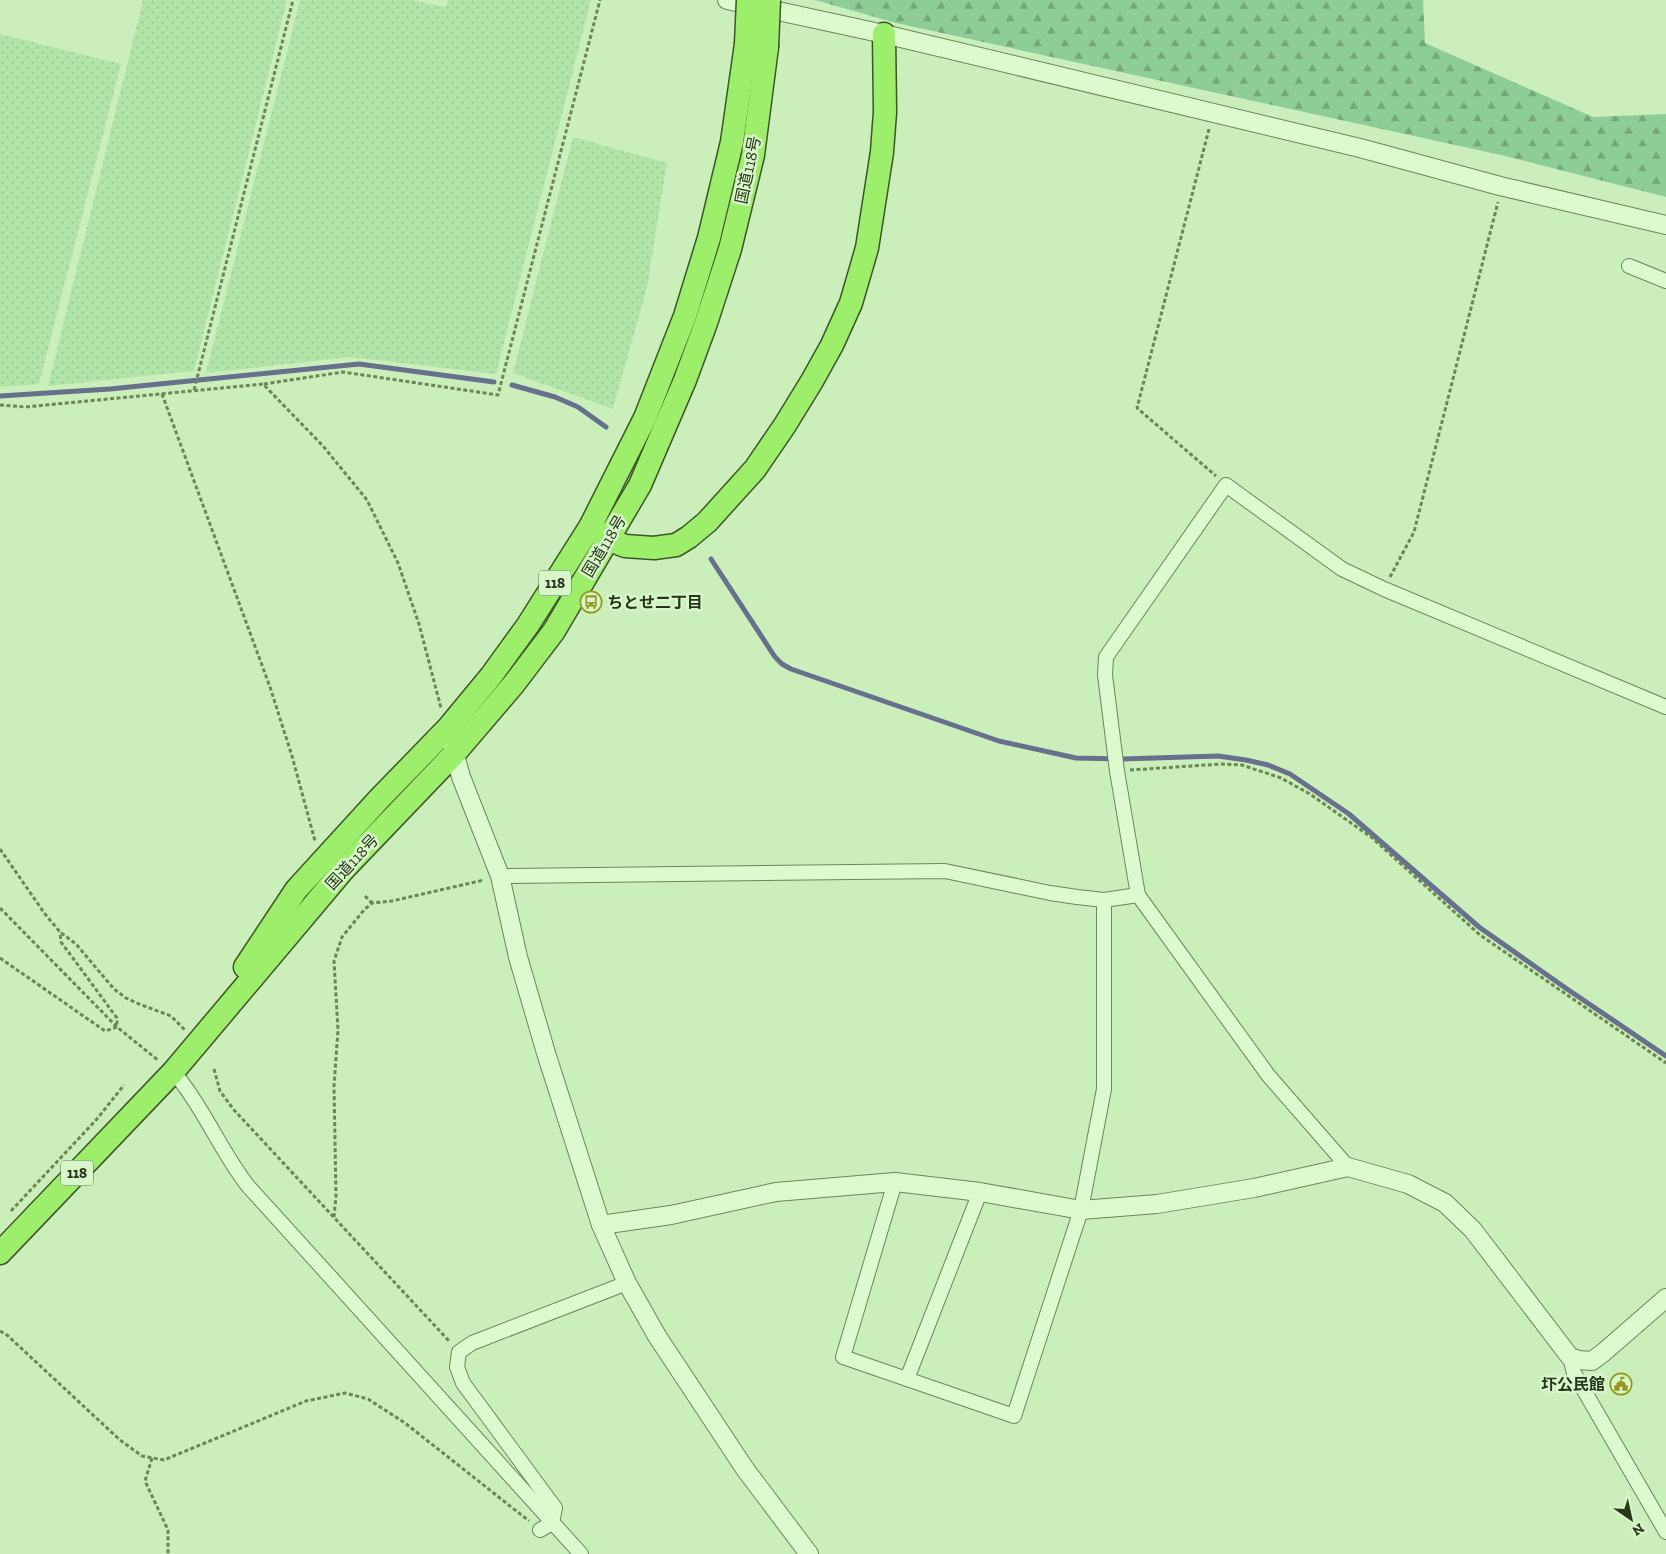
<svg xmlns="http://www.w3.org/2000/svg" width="1666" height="1554" viewBox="0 0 1666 1554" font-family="'Zilla Slab','Noto Sans JP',serif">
<defs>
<pattern id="farmland-dots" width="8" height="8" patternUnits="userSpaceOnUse" patternTransform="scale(1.25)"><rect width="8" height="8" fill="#b1e5a8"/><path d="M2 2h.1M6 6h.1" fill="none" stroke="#98c590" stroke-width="1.8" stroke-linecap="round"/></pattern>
<pattern id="forest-firs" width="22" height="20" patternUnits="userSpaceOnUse" patternTransform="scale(1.25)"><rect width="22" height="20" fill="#8fcd97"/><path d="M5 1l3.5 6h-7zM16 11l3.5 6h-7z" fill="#75a77a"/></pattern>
</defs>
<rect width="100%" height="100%" fill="#caefbb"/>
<g fill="url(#farmland-dots)">
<polygon points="143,0 287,0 194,371 48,386"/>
<polygon points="300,0 411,0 446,7 448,0 591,0 496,374 350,357 206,373"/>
<polygon points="0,34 121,64 39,384 0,387"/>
<polygon points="573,137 667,163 647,287 613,409 513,373"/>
</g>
<polygon fill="url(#forest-firs)" points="815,0 1423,0 1425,43 1593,117 1666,114 1666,197 1501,155 896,23"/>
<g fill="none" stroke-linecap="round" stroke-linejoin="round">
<g stroke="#67708d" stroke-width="5">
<polyline points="512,385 555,397 578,407 606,427"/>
<polyline points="0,396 110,389 359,364 494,382"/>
<polyline points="711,559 775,657 782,664 791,669 999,741 1076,758 1122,759 1218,756 1246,760 1268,765 1290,774 1349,814 1479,927 1567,989 1666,1056"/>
</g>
<g stroke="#6b8754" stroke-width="16">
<g id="minor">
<polyline points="1629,266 1666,281"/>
<polyline points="500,876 945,871 1050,893 1077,897 1104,900 1138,895"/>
<path d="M180 1080C206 1113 222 1153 248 1186L581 1554"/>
<polyline points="1348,1167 1268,1075 1138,895 1117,771 1105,675 1106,657 1226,485 1342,569 1384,589 1666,707"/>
<polyline points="895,1182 843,1357 1014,1416 1081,1210 1104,1089 1104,900"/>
<polyline points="1570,1357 1574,1373 1666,1532"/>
<polyline points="907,1379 980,1192"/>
<polyline points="540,1530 552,1523 555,1508 463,1383 457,1367 459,1352 472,1343 627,1283"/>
</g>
</g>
<g stroke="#6b8754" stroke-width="20">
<g id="tertiary">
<polyline points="727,0 884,34 1360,148 1500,186 1666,225"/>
<polyline points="452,744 461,777 500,876 518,957 546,1053 601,1225 627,1283 657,1336 745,1469 809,1554"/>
<polyline points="601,1225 671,1215 776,1192 895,1182 980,1192 1081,1210 1157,1204 1254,1188 1348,1167 1408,1184 1445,1203 1473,1230 1570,1357 1579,1360 1592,1361 1604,1352 1666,1298"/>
</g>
</g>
<g stroke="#3f5429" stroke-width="25">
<g id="trunk">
<polyline points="596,531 608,539 625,546 654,548 676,545 689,537 707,522 755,469 785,425 812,381 832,345 851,303 867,248 882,152 885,112 884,34"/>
<polyline points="245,967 296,890 380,798 448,728 491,676 528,625 590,527 645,418 685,316 709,238 732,142 746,44"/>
<polyline points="0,1253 173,1072 344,869 454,754 513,685 554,631 640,485 685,380 706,323 730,249 753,155 767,47"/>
</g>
</g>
<g stroke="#6b8754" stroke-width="3" stroke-dasharray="4 2.5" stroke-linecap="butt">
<polyline points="1209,129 1137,408 1216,476"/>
<polyline points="264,384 343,372 498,395 600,0"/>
<polyline points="194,390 293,0"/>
<polyline points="162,394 270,687 292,756 315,841"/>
<polyline points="0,405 25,407 263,384 323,446 367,500 398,563 419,624 441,708"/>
<polyline points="1390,577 1414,532 1498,202"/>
<polyline points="1130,770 1222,764 1242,765 1281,778 1310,794 1371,837 1480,935 1666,1063"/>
<polyline points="0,849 45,914 60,932 76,944 114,989 126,998 139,1004 171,1016 185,1030"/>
<polyline points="365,896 372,903"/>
<polyline points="0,908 117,1027 159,1061"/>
<polyline points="0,958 105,1031 117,1027 117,1018 61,942 60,932"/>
<polyline points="214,1069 220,1091 234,1110 450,1342"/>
<polyline points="11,1211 97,1119 124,1085"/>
<polyline points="334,1217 336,1196 334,1086 338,1030 334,961 342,937 364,910 372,903 392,901 484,880"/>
<polyline points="0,1331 7,1335 120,1440 142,1456 164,1460 306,1401 345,1393 368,1399 405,1423 529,1521"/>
<polyline points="152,1458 145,1481 168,1530 168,1554"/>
</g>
<use href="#minor" stroke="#dbface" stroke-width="14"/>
<use href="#tertiary" stroke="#dbface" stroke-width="18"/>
<use href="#trunk" stroke="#9cee6b" stroke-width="22"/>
<g stroke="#3f5429" stroke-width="25" stroke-linecap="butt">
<g id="trunk-bridge">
<polyline points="746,44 748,0"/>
<polyline points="767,47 769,0"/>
</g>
</g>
<use href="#trunk-bridge" stroke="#9cee6b" stroke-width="22"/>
</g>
<defs>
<g id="bus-ring" transform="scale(1.125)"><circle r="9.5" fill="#d7f7cb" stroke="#979822" stroke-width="1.5"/><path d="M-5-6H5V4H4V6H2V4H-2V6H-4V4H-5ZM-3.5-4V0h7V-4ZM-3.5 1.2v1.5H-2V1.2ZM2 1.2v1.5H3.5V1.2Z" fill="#979822"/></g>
<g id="civic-ring" transform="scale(1.125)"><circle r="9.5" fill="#d7f7cb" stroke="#979822" stroke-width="1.5"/><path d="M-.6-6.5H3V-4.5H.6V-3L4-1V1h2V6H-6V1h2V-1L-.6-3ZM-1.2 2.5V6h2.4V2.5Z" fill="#979822"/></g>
</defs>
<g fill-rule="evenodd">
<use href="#bus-ring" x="591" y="602"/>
<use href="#civic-ring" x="1621" y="1384"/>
</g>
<g text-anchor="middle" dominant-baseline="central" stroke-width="5" stroke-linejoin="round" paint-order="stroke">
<g fill="#d7f7cb" stroke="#5c6f4f" stroke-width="1">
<rect x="539" y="570.5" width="32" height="25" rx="4"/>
<rect x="61" y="1160.5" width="32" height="25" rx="4"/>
</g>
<g font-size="15" font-weight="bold" fill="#28351a">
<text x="555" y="583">118</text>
<text x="77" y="1173">118</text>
</g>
<g font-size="16" fill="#28351a" stroke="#d7f7cb">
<text transform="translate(748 170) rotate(-78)">国道118号</text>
<text transform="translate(604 546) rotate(-59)">国道118号</text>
<text transform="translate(352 862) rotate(-47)">国道118号</text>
</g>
<g font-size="16" font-weight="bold" fill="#28351a" stroke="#d7f7cb" text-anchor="start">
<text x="607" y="602">ちとせ二丁目</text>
<text x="1605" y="1384" text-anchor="end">圷公民館</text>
</g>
</g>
<g transform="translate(1631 1519) rotate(146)" stroke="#d7f7cb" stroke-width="4" paint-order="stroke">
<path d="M0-4L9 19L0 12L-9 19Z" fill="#28351a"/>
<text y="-8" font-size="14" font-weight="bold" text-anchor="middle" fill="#28351a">N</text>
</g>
</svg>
